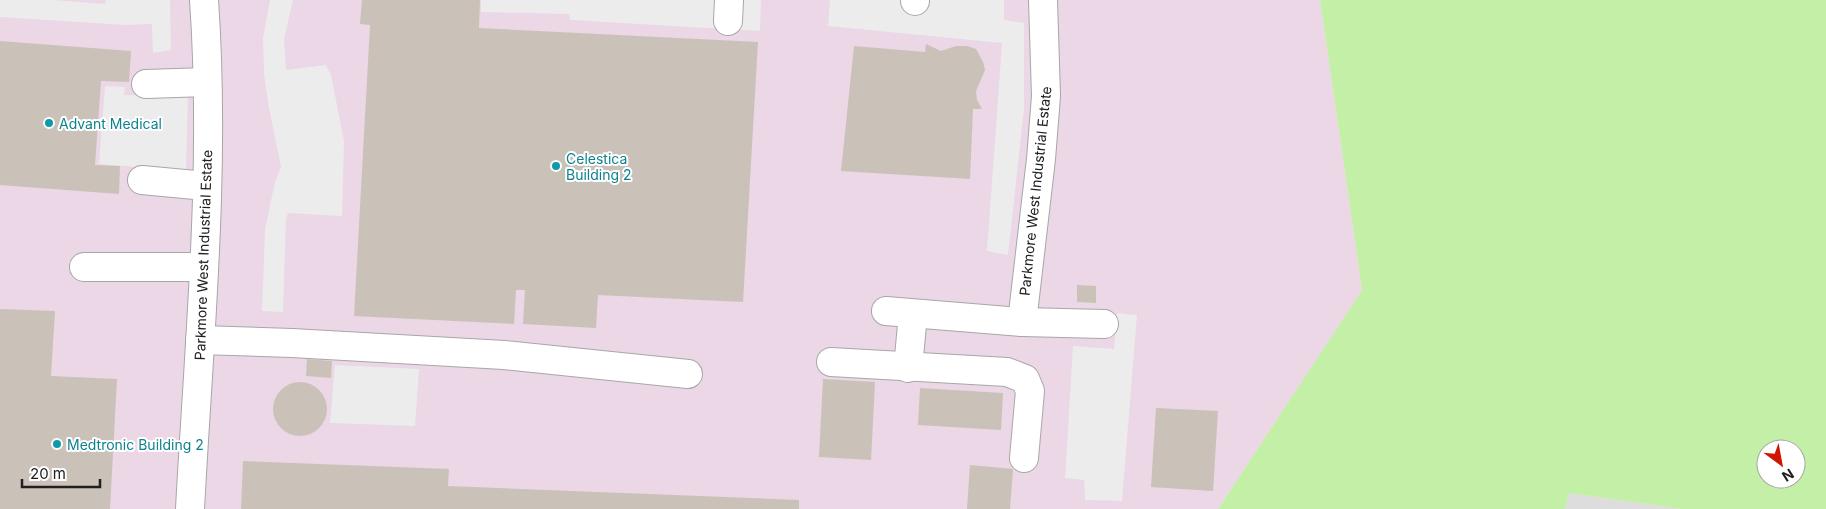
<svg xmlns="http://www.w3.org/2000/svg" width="1826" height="509" viewBox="0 0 1826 509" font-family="Inter,sans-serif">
<rect width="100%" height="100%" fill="#f1efe5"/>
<polygon fill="#dedddd" points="1569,493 1682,509 1565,509"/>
<polygon fill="#ebd7e5" points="0,0 1320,0 1362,290 1218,509 0,509"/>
<path fill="#c4efa7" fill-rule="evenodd" d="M1320 0H1826V509H1682L1569 493 1565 509H1218L1362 290ZM1766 449H1796V479H1766Z"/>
<g fill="#ececec">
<polygon points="0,0 53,0 105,4 106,0 170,0 171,50 153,53 152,24 125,25 0,17"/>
<polygon points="270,0 293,0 284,39 286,70 326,65 331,75 344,141 342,216 288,213 286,219 283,312 262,311 265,229 275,182 281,167 268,103 264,74 263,38"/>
<polygon points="481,0 761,0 760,31 570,20 569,14 481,12"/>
<polygon points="830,0 1004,0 1004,20 1024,23 1024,109 1008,255 987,251 1002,43 828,26"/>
<polygon points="105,86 125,87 124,95 188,97 186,171 99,164"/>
<polygon points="1117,313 1137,315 1122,501 1085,500 1084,480 1065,478 1073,346 1114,349"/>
<polygon points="335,365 419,369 415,426 330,423"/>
</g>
<g fill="#cac2b8">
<polygon points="362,0 480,0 479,28 758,42 743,302 598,295 596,328 523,324 525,290 516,290 514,324 354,316 370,25 360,24"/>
<polygon points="0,41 131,51 129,82 101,81 95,165 120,166 119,194 0,185"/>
<polygon points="926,44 941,51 956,46 967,46 976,49 983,62 985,70 976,91 977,100 982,109 973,109 970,179 841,171 854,46 925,52"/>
<polygon points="1077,285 1096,286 1096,303 1077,302"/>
<polygon points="0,309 55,311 51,376 117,379 110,509 0,509"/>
<polygon points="307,359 332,361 331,378 306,376"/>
<polygon points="823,379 875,382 871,460 819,457"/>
<circle cx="300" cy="409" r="27"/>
<polygon points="920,388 1003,393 1001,430 918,425"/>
<polygon points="1156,408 1218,411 1213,491 1151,487"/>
<polygon points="243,461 449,469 448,486 799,500 799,509 241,509"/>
<polygon points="970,465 1013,469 1010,509 967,509"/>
</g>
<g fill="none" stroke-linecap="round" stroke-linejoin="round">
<g stroke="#a7a7a7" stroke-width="30">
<g id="minor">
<polyline points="915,1 915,0"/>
<polyline points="728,21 729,0"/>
<polyline points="146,84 207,82"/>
<polyline points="142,180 206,186"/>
<polyline points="84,267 204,267"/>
<polyline points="886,311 1022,322 1104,324"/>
<polyline points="1022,322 1041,159 1046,96 1043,0"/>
<polyline points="200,340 292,343 504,355 688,374"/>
<polyline points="831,362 1007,372 1025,379 1030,391 1024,458"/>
<polyline points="908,368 913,314"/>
<path d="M190 509C199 340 216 169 204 0"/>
</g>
</g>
<use href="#minor" stroke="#fff" stroke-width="28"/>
</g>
<g fill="#0f9aa8" stroke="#fff" stroke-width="2">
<circle cx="49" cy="123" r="5"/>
<circle cx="556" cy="166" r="5"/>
<circle cx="57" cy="444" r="5"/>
</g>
<g text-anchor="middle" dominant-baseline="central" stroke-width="4" stroke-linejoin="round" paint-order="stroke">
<g font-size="14" fill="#0d838f" stroke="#fff" text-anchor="start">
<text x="59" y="123">Advant Medical</text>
<text x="566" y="158">Celestica<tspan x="566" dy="16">Building 2</tspan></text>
<text x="67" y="444">Medtronic Building 2</text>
</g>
<g font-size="14" fill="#202020" stroke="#fff">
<text transform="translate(1035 191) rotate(-84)">Parkmore West Industrial Estate</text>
<text transform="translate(203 255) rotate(-88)">Parkmore West Industrial Estate</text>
</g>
</g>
<g transform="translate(1781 464) rotate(148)"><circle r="24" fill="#ffffff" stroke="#a6a6a6"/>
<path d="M0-4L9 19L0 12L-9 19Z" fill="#d01500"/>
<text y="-8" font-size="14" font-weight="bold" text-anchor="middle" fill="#202020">N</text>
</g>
<path d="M22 479v8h78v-8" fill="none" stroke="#202020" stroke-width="2.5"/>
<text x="30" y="479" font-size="15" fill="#202020" stroke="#ffffff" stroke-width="4" paint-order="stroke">20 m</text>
</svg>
